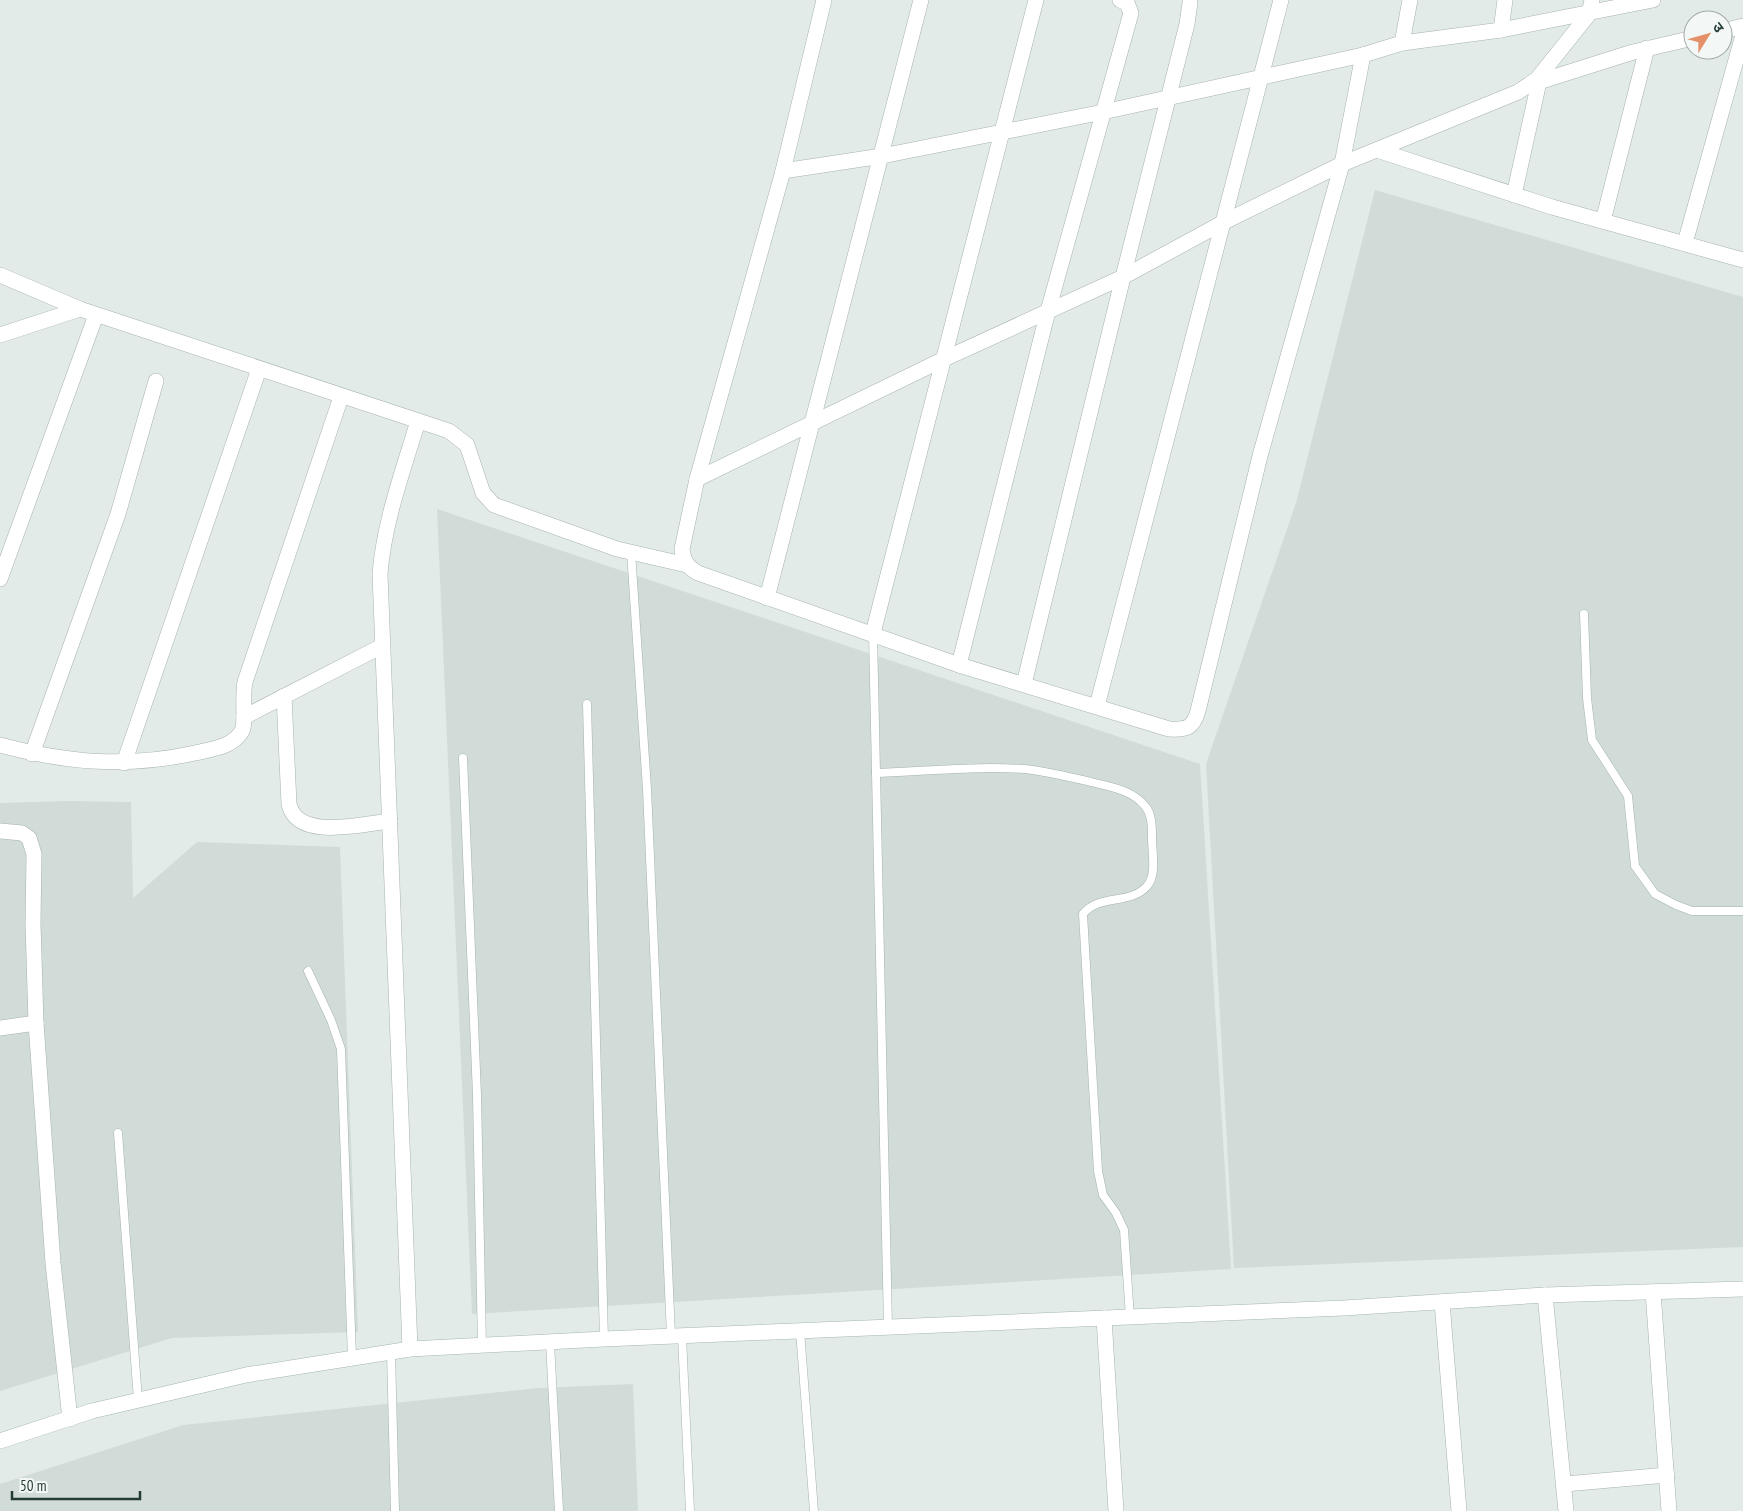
<svg xmlns="http://www.w3.org/2000/svg" width="1743" height="1511" viewBox="0 0 1743 1511" font-family="'PT Sans Narrow','Noto Sans Devanagari',sans-serif">
<rect width="100%" height="100%" fill="#e3ebe8"/>
<g fill="#d1dbd7">
<polygon points="1375,190 1743,297 1743,1247 1234,1268 1206,764 1296,503"/>
<polygon points="437,509 1200,764 1231,1269 472,1314"/>
<polygon points="67,801 131,802 133,898 197,842 340,847 358,1332 172,1338 0,1391 0,803"/>
<polygon points="633,1384 638,1511 0,1511 0,1484 183,1425 538,1388"/>
</g>
<g fill="none" stroke-linecap="round" stroke-linejoin="round">
<g stroke="#a6b3af" stroke-width="9">
<g id="lane">
<polyline points="631,552 647,789 671,1336"/>
<polyline points="1584,614 1587,698 1592,740 1628,796 1635,866 1655,894 1676,905 1692,911 1743,911"/>
<polyline points="873,634 888,1327"/>
<polyline points="587,704 604,1339"/>
<polyline points="463,758 477,1095 482,1346"/>
<path d="M876 773C925 771 975 766 1024 769 1046 771 1069 777 1091 782 1110 787 1131 789 1145 806 1152 814 1152 827 1152 838 1152 852 1157 875 1147 886 1131 905 1098 894 1083 914L1098 1171 1103 1195 1116 1213 1124 1230 1130 1317"/>
<polyline points="308,971 331,1020 341,1049 352,1358"/>
<polyline points="118,1133 138,1400"/>
<polyline points="800,1331 814,1511"/>
<polyline points="682,1336 690,1511"/>
<polyline points="550,1343 559,1511"/>
<polyline points="391,1352 395,1511"/>
</g>
</g>
<g stroke="#a6b3af" stroke-width="16">
<g id="street">
<path d="M824 0 783 171 697 479 682 549C683 560 687 567 698 573L959 665 1169 729C1187 730 1193 728 1198 711L1260 456 1342 164 1363 55"/>
<polyline points="1501,30 1505,0"/>
<polyline points="1723,31 1743,26"/>
<polyline points="1402,43 1410,0"/>
<polyline points="1532,84 1633,52 1693,38"/>
<polyline points="1377,150 1552,207 1743,260"/>
<polyline points="783,171 882,156 1103,112 1363,55 1402,43 1501,30 1653,0"/>
<polyline points="1514,195 1539,82"/>
<polyline points="1603,221 1647,48"/>
<polyline points="1685,243 1743,35"/>
<polyline points="0,275 80,309 449,431 467,445 483,493 494,505 617,549 687,565"/>
<polyline points="0,335 80,309"/>
<polyline points="697,479 942,360 1123,277 1224,222 1342,164 1518,92 1537,79 1589,14 1592,0"/>
<polyline points="0,579 96,315"/>
<polyline points="767,598 921,0"/>
<polyline points="873,633 1036,0"/>
<polyline points="959,665 1048,311 1131,13 1127,3 1120,0"/>
<polyline points="1024,684 1123,277 1187,24 1190,3"/>
<path d="M284 696 289 804C297 841 362 824 390 821"/>
<polyline points="1097,706 1281,0"/>
<polyline points="244,717 382,646"/>
<path d="M0 745C68 763 126 768 195 753 212 749 233 747 242 731 246 724 242 694 245 682L341 397"/>
<polyline points="32,754 118,514 156,381"/>
<polyline points="124,763 259,369"/>
<polyline points="0,831 22,833 29,838 34,854 33,923 36,1023 53,1263 70,1419"/>
<polyline points="0,1028 36,1023"/>
<polyline points="1653,1292 1669,1511"/>
<polyline points="1545,1295 1566,1511"/>
<polyline points="1442,1302 1459,1511"/>
<polyline points="1104,1318 1116,1511"/>
<path d="M410 1349 380 574C384 522 403 471 418 421"/>
<polyline points="1565,1484 1667,1475"/>
</g>
</g>
<g stroke="#a3b6b1" stroke-width="16">
<polyline id="secondary" points="0,1441 92,1411 246,1375 410,1349 604,1339 1344,1308 1545,1295 1743,1289"/>
</g>
<use href="#lane" stroke="#fff" stroke-width="8"/>
<use href="#street" stroke="#fff" stroke-width="15"/>
<use href="#secondary" stroke="#fff" stroke-width="15"/>
</g>
<g transform="translate(1708 35) rotate(53)"><circle r="24" fill="#f3f8f6" stroke="#a1acaa"/>
<path d="M0-4L9 19L0 12L-9 19Z" fill="#e49169"/>
<text y="-8" font-size="14" font-weight="bold" text-anchor="middle" fill="#253b37">उ</text>
</g>
<path d="M12 1491v8h128v-8" fill="none" stroke="#253b37" stroke-width="2.5"/>
<text x="20" y="1491" font-size="15" fill="#253b37" stroke="#f3f8f6" stroke-width="4" paint-order="stroke">50 m</text>
</svg>
